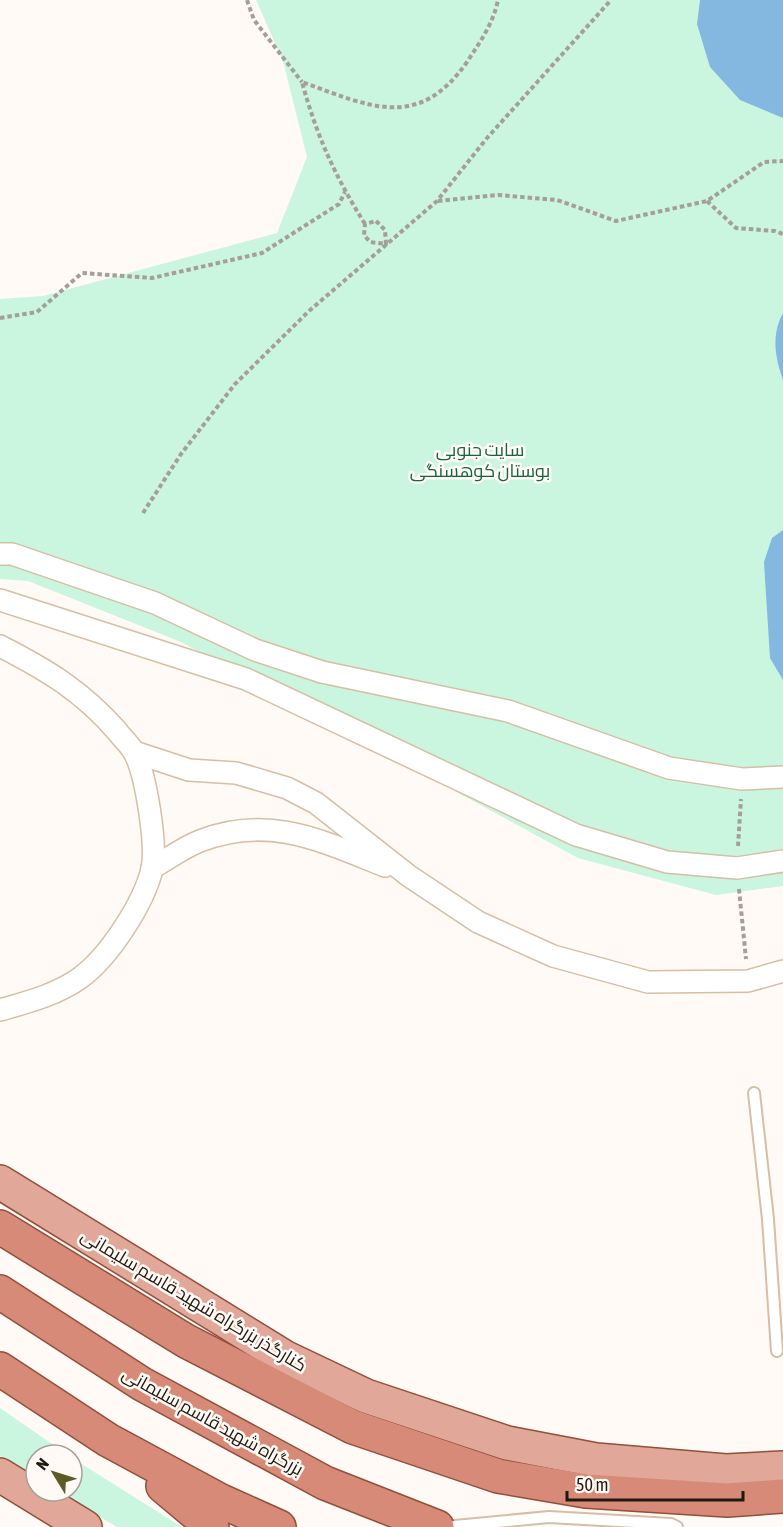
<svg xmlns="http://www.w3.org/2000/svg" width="783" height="1527" viewBox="0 0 783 1527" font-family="'Asap Condensed',Cairo,sans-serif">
<rect width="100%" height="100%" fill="#fffaf5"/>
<g fill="#caf5de">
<polygon points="256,0 783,0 783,886 716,895 578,858 181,642 28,581 0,579 0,299 43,296 277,233 307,157 283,61"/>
<polygon points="0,1408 68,1455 36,1455 36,1478 0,1456"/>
<polygon points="72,1458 182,1527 117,1527 56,1491 72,1491"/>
</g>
<g fill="#84b8e1">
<polygon points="700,0 783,0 783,118 740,100 710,67 697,24"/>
<path d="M783 313V380C775 357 771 335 783 313Z"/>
<polygon points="783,530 783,680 770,658 764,562 772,538"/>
</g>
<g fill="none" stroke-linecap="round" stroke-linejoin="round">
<g stroke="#d7bea5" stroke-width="14">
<g id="service">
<polyline points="754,1093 768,1219 777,1351"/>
<polyline points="444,1527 549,1517 671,1524 677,1527"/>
</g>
</g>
<g stroke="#d7bea5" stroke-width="24">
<g id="minor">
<polyline points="0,554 12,554 155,603 255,650 322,672 508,711 669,768 742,779 783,777"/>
<polyline points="0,600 246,679 576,835 667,862 737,868 783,861"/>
<path d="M0 646C47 670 82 691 117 731 122 738 130 745 134 752 146 774 157 844 152 869 144 903 109 957 80 978 56 995 28 1002 0 1010"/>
<polyline points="134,752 189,770 236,773 287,788 316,803 409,876 478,922 553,956 648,982 748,981 783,971"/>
<path d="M152 868C168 859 184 847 200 841 269 814 322 841 385 866"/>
</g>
</g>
<g stroke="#914f3c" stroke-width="36">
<g id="primary">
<polyline points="0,1182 286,1358 366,1396 507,1443 596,1460 726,1471 783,1468"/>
<polyline points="0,1475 85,1527"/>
</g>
</g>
<g stroke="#914f3c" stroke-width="36">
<g id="trunk">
<polyline points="0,1227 186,1341 353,1427 498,1476 586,1491 727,1500 783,1496"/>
<polyline points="0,1292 142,1384 325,1483 437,1527"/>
<polyline points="0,1369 108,1440 221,1501 279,1527"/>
<polyline points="163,1486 212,1527"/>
</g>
</g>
<g stroke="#a69f98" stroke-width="4" stroke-dasharray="4.5 3" stroke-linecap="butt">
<polyline points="247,0 254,20 302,82"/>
<polyline points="438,201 498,195 557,200 616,221 707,201 764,162 783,161"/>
<polyline points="707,201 736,228 775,231 783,234"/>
<polygon points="376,221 385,230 386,244 370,242 364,235 365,224"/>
<path d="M365 224C335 176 317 137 302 82 369 106 418 132 467 62 480 42 493 24 498 0"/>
<polyline points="0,318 37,312 82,273 152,278 262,253 339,204 345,192"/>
<polyline points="143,513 181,454 235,384 309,311 437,201 487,138 611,0"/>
<polyline points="738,846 741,799"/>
<polyline points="739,889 746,959"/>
</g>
<use href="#service" stroke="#fff" stroke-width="10"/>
<use href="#minor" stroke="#fff" stroke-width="21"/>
<use href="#primary" stroke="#e1a799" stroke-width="33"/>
<use href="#trunk" stroke="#d78a77" stroke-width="33"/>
</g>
<g text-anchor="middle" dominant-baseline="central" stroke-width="5" stroke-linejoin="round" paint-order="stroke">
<g font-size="18" fill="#166344" stroke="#fffaf5">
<text x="480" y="449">سایت جنوبی<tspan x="480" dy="21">بوستان کوهسنگی</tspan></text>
</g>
<g font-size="18" fill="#21180f" stroke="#fffaf5">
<text transform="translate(194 1300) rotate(31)">کنارگذر بزرگراه شهید قاسم سلیمانی</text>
<text transform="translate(213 1421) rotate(29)">بزرگراه شهید قاسم سلیمانی</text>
</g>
</g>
<g transform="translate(54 1473) rotate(308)"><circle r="28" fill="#fffaf5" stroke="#a6a099" stroke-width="1.5"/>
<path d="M0-4.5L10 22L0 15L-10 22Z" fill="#5b5b28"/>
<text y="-9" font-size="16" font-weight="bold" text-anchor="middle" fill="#21180f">N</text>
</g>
<path d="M567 1491v9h176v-9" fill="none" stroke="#21180f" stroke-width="3"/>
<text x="576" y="1491" font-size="18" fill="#21180f" stroke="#fffaf5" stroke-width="4.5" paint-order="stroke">50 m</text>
</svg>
